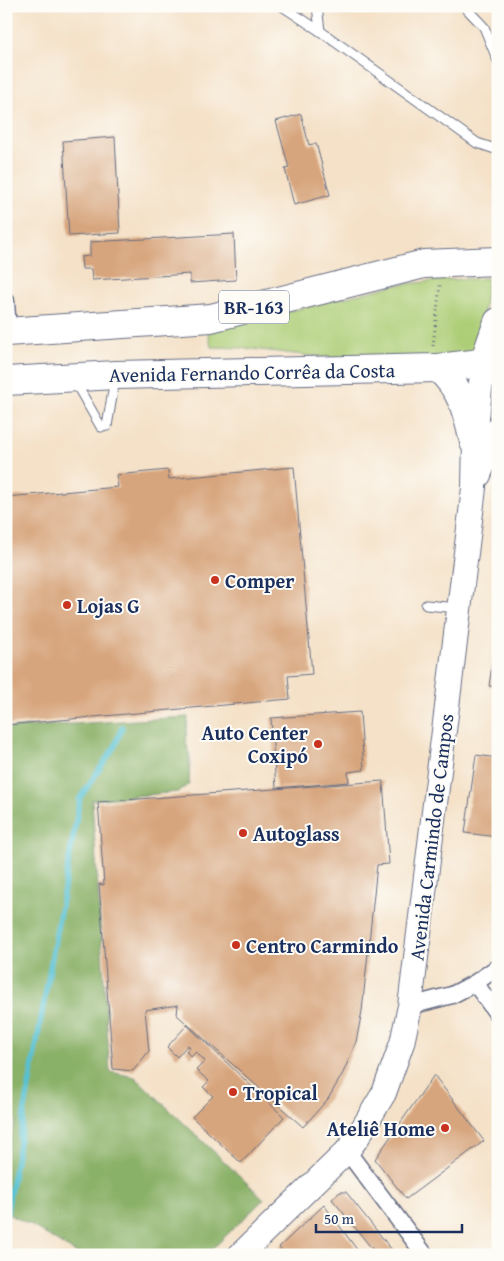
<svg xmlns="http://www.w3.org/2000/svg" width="504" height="1261" viewBox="0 0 504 1261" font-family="'Gentium Book Plus',serif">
<rect width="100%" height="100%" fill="#fdfcf7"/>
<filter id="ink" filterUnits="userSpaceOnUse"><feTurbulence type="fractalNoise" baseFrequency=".02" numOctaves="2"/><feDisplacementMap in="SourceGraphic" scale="10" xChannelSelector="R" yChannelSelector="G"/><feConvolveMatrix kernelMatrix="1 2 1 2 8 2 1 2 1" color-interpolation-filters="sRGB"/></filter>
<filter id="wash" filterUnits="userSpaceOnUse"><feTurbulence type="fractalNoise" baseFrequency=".0096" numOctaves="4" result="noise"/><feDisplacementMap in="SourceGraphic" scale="20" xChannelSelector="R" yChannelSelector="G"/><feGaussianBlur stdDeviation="1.12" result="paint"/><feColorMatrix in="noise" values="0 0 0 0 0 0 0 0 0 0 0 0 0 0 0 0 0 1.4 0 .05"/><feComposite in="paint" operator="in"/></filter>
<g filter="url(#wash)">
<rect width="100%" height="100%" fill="#f4e1c7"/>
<polygon fill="#adce77" stroke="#647e6a" points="488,278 477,360 336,359 245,348 211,347 208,331 396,285 444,280"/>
<polygon fill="#8ab168" stroke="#527063" points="188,717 186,742 190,757 189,784 178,792 92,800 110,1072 135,1077 264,1199 206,1255 79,1255 29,1224 6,1213 6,1161 10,1139 16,1119 6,1105 6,728"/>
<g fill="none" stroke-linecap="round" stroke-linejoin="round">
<polyline stroke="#57c1d3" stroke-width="5.5" points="6,1217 80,798 115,746 122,727"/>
</g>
<g id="blocks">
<g fill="#d7a57d">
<polygon points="301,114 309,145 316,143 330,195 294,205 285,169 289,168 276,121"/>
<polygon points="115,137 120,233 69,236 63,141"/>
<polygon points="234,234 236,280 190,283 190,274 92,280 91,269 82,269 81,257 90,256 90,242"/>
<polygon points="294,467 312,674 288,676 290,699 6,725 6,497 118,487 116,475 168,470 169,479"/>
<polygon points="497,631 498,631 498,687 489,686"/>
<polygon points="360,712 364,770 348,772 349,782 276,788 271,718"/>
<polygon points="476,755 498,758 498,837 465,833"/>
<polygon points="383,781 389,864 377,865 362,1011 356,1042 343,1073 328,1099 303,1127 177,1015 178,1005 145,1010 149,1051 133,1071 113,1069 99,884 104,885 98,802"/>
<polygon points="187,1025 284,1117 241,1163 192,1117 213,1096 203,1087 209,1081 196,1070 205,1061 196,1052 191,1057 186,1051 190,1047 188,1045 177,1057 167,1047"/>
<polygon points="434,1075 484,1141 406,1199 375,1159"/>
<polygon points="340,1192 346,1192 396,1255 377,1255 332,1199"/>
<polygon points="324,1205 361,1255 285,1255 279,1247"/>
</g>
</g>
</g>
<g filter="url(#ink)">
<use href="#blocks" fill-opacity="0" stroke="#676d83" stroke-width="1"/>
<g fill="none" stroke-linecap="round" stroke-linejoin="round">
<g stroke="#676d83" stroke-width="11">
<g id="service">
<polyline points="282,6 320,31 477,143 498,150"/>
<polyline points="317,6 320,31"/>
<polyline points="464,6 484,27 498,61"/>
<polyline points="75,382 101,427"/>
<polyline points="107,426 115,379"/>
<polyline points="426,605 458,608"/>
</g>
</g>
<g stroke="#676d83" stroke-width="19">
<g id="minor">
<polyline points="6,301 8,332"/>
<polyline points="475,983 498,1015"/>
<polyline points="410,1006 452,995 475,983 498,967"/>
<polyline points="347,1151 425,1255"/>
</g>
</g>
<g stroke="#676d83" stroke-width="26">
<g id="secondary">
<polyline points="479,475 498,429"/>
<path d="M240 1255 347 1151 357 1138 384 1093 402 1043 410 1006 474 488C474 446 477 404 484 362"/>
</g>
</g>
<g stroke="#676d83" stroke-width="30">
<g id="trunk">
<polyline points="6,332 211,318 424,264 498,261"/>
<polyline points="484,362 498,322"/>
<path d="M438 368C462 389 467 412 474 442"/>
<polyline points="6,381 116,375 438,368 498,361"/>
</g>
</g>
<polyline stroke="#676d83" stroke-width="3" stroke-dasharray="1 4" stroke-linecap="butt" points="433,346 440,285"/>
<use href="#service" stroke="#fff" stroke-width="9"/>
<use href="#minor" stroke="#fff" stroke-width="16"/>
<use href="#secondary" stroke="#fff" stroke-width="24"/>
<use href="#trunk" stroke="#fff" stroke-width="28"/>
</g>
</g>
<g fill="#c8321e" stroke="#fdfcf7" stroke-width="2">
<circle cx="215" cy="580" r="5"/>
<circle cx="67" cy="605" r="5"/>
<circle cx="318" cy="744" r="5"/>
<circle cx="243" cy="833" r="5"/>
<circle cx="236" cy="945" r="5"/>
<circle cx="233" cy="1092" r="5"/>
<circle cx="445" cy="1128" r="5"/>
</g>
<g text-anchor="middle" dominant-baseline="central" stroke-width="4" stroke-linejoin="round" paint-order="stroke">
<rect fill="#fdfcf7" stroke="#5f6c8c" stroke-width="1" x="219" y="290.5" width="70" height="33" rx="4"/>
<g font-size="19" font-weight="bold" fill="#1b2f5e">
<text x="254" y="307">BR-163</text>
</g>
<g font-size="20" fill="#1b2f5e" stroke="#fdfcf7">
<text transform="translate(252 372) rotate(-1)">Avenida Fernando Corrêa da Costa</text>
<text transform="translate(431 837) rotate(-83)">Avenida Carmindo de Campos</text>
</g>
<g font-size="20" font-weight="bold" fill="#1b2f5e" stroke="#fdfcf7" text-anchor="start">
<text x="225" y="580">Comper</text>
<text x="77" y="605">Lojas G</text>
<text x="308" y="732" text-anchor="end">Auto Center<tspan x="308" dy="23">Coxipó</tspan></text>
<text x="253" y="833">Autoglass</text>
<text x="246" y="945">Centro Carmindo</text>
<text x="243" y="1092">Tropical</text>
<text x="435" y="1128" text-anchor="end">Ateliê Home</text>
</g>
</g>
<rect width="504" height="1261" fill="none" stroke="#fdfcf7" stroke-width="25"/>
<path d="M316 1224v8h146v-8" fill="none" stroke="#1b2f5e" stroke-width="2.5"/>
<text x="324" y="1224" font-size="15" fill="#1b2f5e" stroke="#fdfcf7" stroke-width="4" paint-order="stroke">50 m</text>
</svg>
